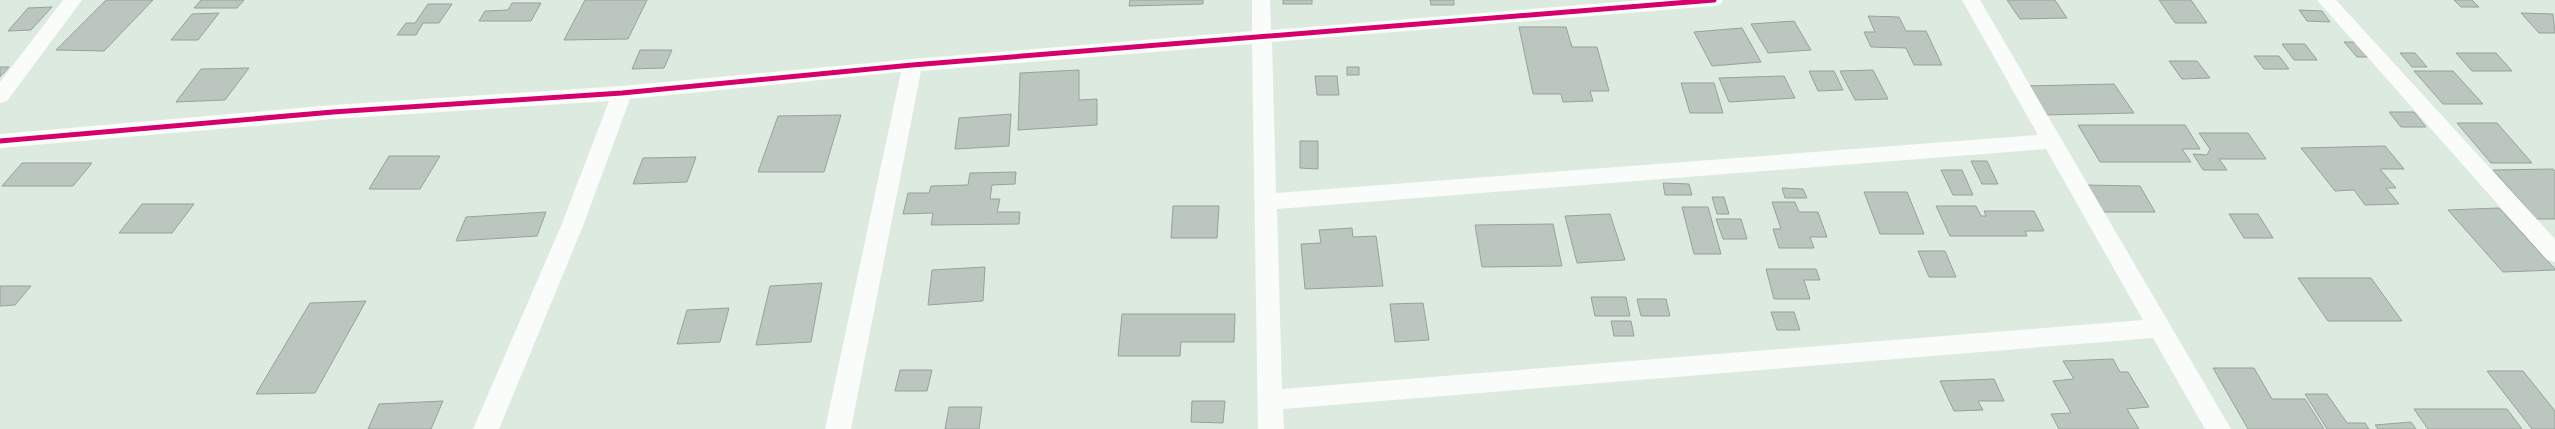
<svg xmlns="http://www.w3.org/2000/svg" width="2555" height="429" viewBox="0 0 2555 429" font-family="'Roboto Condensed',sans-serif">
<rect width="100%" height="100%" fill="#dceae0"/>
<g fill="#bbc6be" stroke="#97a29a">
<polygon points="106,0 153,0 104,51 56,50"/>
<polygon points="201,0 244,0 237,8 194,8"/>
<polygon points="585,0 647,0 628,39 564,40"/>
<polygon points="1130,0 1203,0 1203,4 1129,6"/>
<rect x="1283" y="0" width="29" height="4"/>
<polygon points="1430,0 1454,0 1454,5 1431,5"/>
<polygon points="2007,0 2055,0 2067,18 2020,19"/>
<polygon points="2159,0 2191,0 2207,23 2175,23"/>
<polygon points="2454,0 2472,0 2479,7 2461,7"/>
<polygon points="512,3 541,3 531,21 479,21 485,11 508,10"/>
<polygon points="428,4 452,4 439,23 423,23 416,35 397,35 406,23 415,23"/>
<polygon points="52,7 31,30 8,31 28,8"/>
<polygon points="2299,10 2322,11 2330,22 2307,21"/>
<polygon points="219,13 198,40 171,40 192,14"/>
<polygon points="2521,13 2553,14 2555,33 2539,33"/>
<polygon points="1868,16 1899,17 1906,31 1926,31 1942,65 1914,65 1906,48 1871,47 1864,32 1875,32"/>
<polygon points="1794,21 1811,50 1768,53 1751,24"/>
<polygon points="1519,27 1566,27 1572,47 1597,47 1609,91 1590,91 1593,101 1563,102 1561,94 1533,94"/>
<polygon points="1742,28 1761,62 1712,66 1694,32"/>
<polygon points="2344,42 2356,42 2368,57 2357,57"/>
<polygon points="2282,44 2305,44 2317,60 2294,60"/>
<polygon points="640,50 672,50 664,68 632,69"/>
<polygon points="2400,53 2415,53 2427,67 2412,67"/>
<polygon points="2456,53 2496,53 2512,71 2472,71"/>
<polygon points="2254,56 2279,56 2289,69 2264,69"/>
<polygon points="2169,61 2197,61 2210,78 2182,79"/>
<polygon points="0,67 9,67 0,77"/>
<rect x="1347" y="67" width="12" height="8"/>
<polygon points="249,68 225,100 176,102 201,69"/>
<polygon points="1079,70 1079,100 1097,99 1097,125 1018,130 1020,73"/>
<polygon points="1873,70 1888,99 1855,100 1840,71"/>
<polygon points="1809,71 1834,71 1843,90 1818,91"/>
<polygon points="2414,71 2453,71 2483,104 2443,104"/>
<polygon points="1315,76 1337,76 1339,95 1317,95"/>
<polygon points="1784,76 1795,98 1729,102 1719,78"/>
<polygon points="1681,83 1714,83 1723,113 1690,113"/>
<polygon points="2114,84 2134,113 2044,115 2025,86"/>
<polygon points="2389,112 2414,112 2426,127 2401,127"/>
<polygon points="1011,114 1009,146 955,149 959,118"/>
<polygon points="841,115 824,172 758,172 778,116"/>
<polygon points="2457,123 2497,123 2532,163 2491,163"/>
<polygon points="2078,125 2185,125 2200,149 2182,149 2191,162 2100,162"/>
<polygon points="2199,133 2248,133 2266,159 2219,159 2227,170 2203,170 2193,154 2207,155 2210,149"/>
<polygon points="1300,141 1318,141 1318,169 1300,168"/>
<polygon points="2385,146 2404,169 2380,169 2396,188 2386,188 2399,204 2365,205 2354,190 2335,191 2301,148"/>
<polygon points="389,156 440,156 420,189 369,189"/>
<polygon points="696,157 687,182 633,184 643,158"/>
<polygon points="1971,161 1987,161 1998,184 1982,184"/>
<polygon points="22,163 92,163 73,186 2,186"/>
<polygon points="2553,169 2555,171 2555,219 2536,219 2493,170"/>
<polygon points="1941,170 1962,170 1973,195 1953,195"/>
<polygon points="1016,172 1015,184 992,185 990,199 1000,199 997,212 1020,212 1019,224 931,225 933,213 903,214 908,193 929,193 931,186 968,185 970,173"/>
<polygon points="1663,183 1689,184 1692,195 1665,195"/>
<polygon points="2085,185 2140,186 2155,212 2099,212"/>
<polygon points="1782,188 1803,189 1807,198 1785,198"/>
<polygon points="1864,192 1907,192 1924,234 1880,234"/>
<polygon points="1712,197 1724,197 1729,214 1717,214"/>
<polygon points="1772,202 1795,202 1799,212 1818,212 1827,237 1810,237 1814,248 1779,248 1773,229 1781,229"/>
<polygon points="142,204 194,204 172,233 119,233"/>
<polygon points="1173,206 1219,206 1217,238 1171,238"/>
<polygon points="1936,206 1976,206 1981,216 1986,216 1984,211 2034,211 2044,231 2025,231 2027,236 1950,236"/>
<polygon points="1682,207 1708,207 1721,254 1694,254"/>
<polygon points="2499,208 2555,269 2555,270 2503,272 2448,210"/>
<polygon points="546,212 537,236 456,241 466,217"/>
<polygon points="1610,214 1625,260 1577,263 1565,216"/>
<polygon points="2229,214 2258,214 2273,238 2244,238"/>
<polygon points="1716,219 1741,219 1747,239 1723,239"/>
<polygon points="1553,224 1562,266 1482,267 1475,225"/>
<polygon points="1352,228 1353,237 1376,236 1383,286 1305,289 1301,244 1321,243 1319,230"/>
<polygon points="1918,251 1945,251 1956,277 1929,277"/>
<polygon points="985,267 983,301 928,305 932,270"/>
<polygon points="1766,269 1816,269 1820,280 1804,280 1810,299 1774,299"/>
<polygon points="2298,278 2371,278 2402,321 2328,321"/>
<polygon points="822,283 811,342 756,345 770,286"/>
<polygon points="0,286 31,286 15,305 0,306"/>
<polygon points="1591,297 1626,297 1630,316 1595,316"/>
<polygon points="1637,299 1666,299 1670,316 1641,316"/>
<polygon points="366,301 315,393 256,394 310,303"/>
<polygon points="1423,303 1429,340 1395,342 1390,304"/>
<polygon points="729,308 720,342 677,344 687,310"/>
<polygon points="1771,312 1794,312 1800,330 1777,330"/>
<polygon points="1122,314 1235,314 1234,342 1181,342 1180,356 1118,356"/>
<polygon points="1611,321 1631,321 1634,336 1614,336"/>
<polygon points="2113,359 2120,372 2128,372 2149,407 2127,409 2139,429 2059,429 2051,414 2071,413 2053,381 2074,379 2063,361"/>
<polygon points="2213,368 2254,368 2272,399 2305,399 2324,429 2248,429"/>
<polygon points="900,370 932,370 927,391 895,391"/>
<polygon points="2487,371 2523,371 2555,411 2555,429 2532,429"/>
<polygon points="1994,379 2004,401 1978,401 1983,410 1954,411 1940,381"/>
<polygon points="2305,394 2327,394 2347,423 2365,423 2369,429 2327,429"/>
<polygon points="443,401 431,429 368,429 379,404"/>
<polygon points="1192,401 1225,401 1223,423 1191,422"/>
<polygon points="949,407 982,407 979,429 945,429"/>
<polygon points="2414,409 2507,409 2522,429 2428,429"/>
<polygon points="2411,422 2416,429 2378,429 2375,425"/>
</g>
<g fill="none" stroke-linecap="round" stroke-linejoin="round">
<g fill="#fafcfa" fill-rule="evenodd">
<polygon points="63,0 82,0 7,101 0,103 0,82"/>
<path d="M1252 0H1270L1271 30 1642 0H1723L1721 4 1714 6 1272 42 1276 193 2038 135 1962 0H1980L2231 429H2205L2153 338 1283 409 1284 429H1258L1252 44 921 71 851 429H825L901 72 630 99 583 226 499 429H473L561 226 609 101 333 119 0 148V134L333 105 622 86 912 59 1252 31ZM2046 149 2143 320 1282 389 1277 209Z"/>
<polygon points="2317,0 2336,0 2555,239 2555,262 2547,260"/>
</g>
<g stroke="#fff" stroke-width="8">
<polyline id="cycleway" points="0,141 333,112 622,93 912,65 1714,0"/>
</g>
<use href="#cycleway" stroke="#d6006c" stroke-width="5"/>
</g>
</svg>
